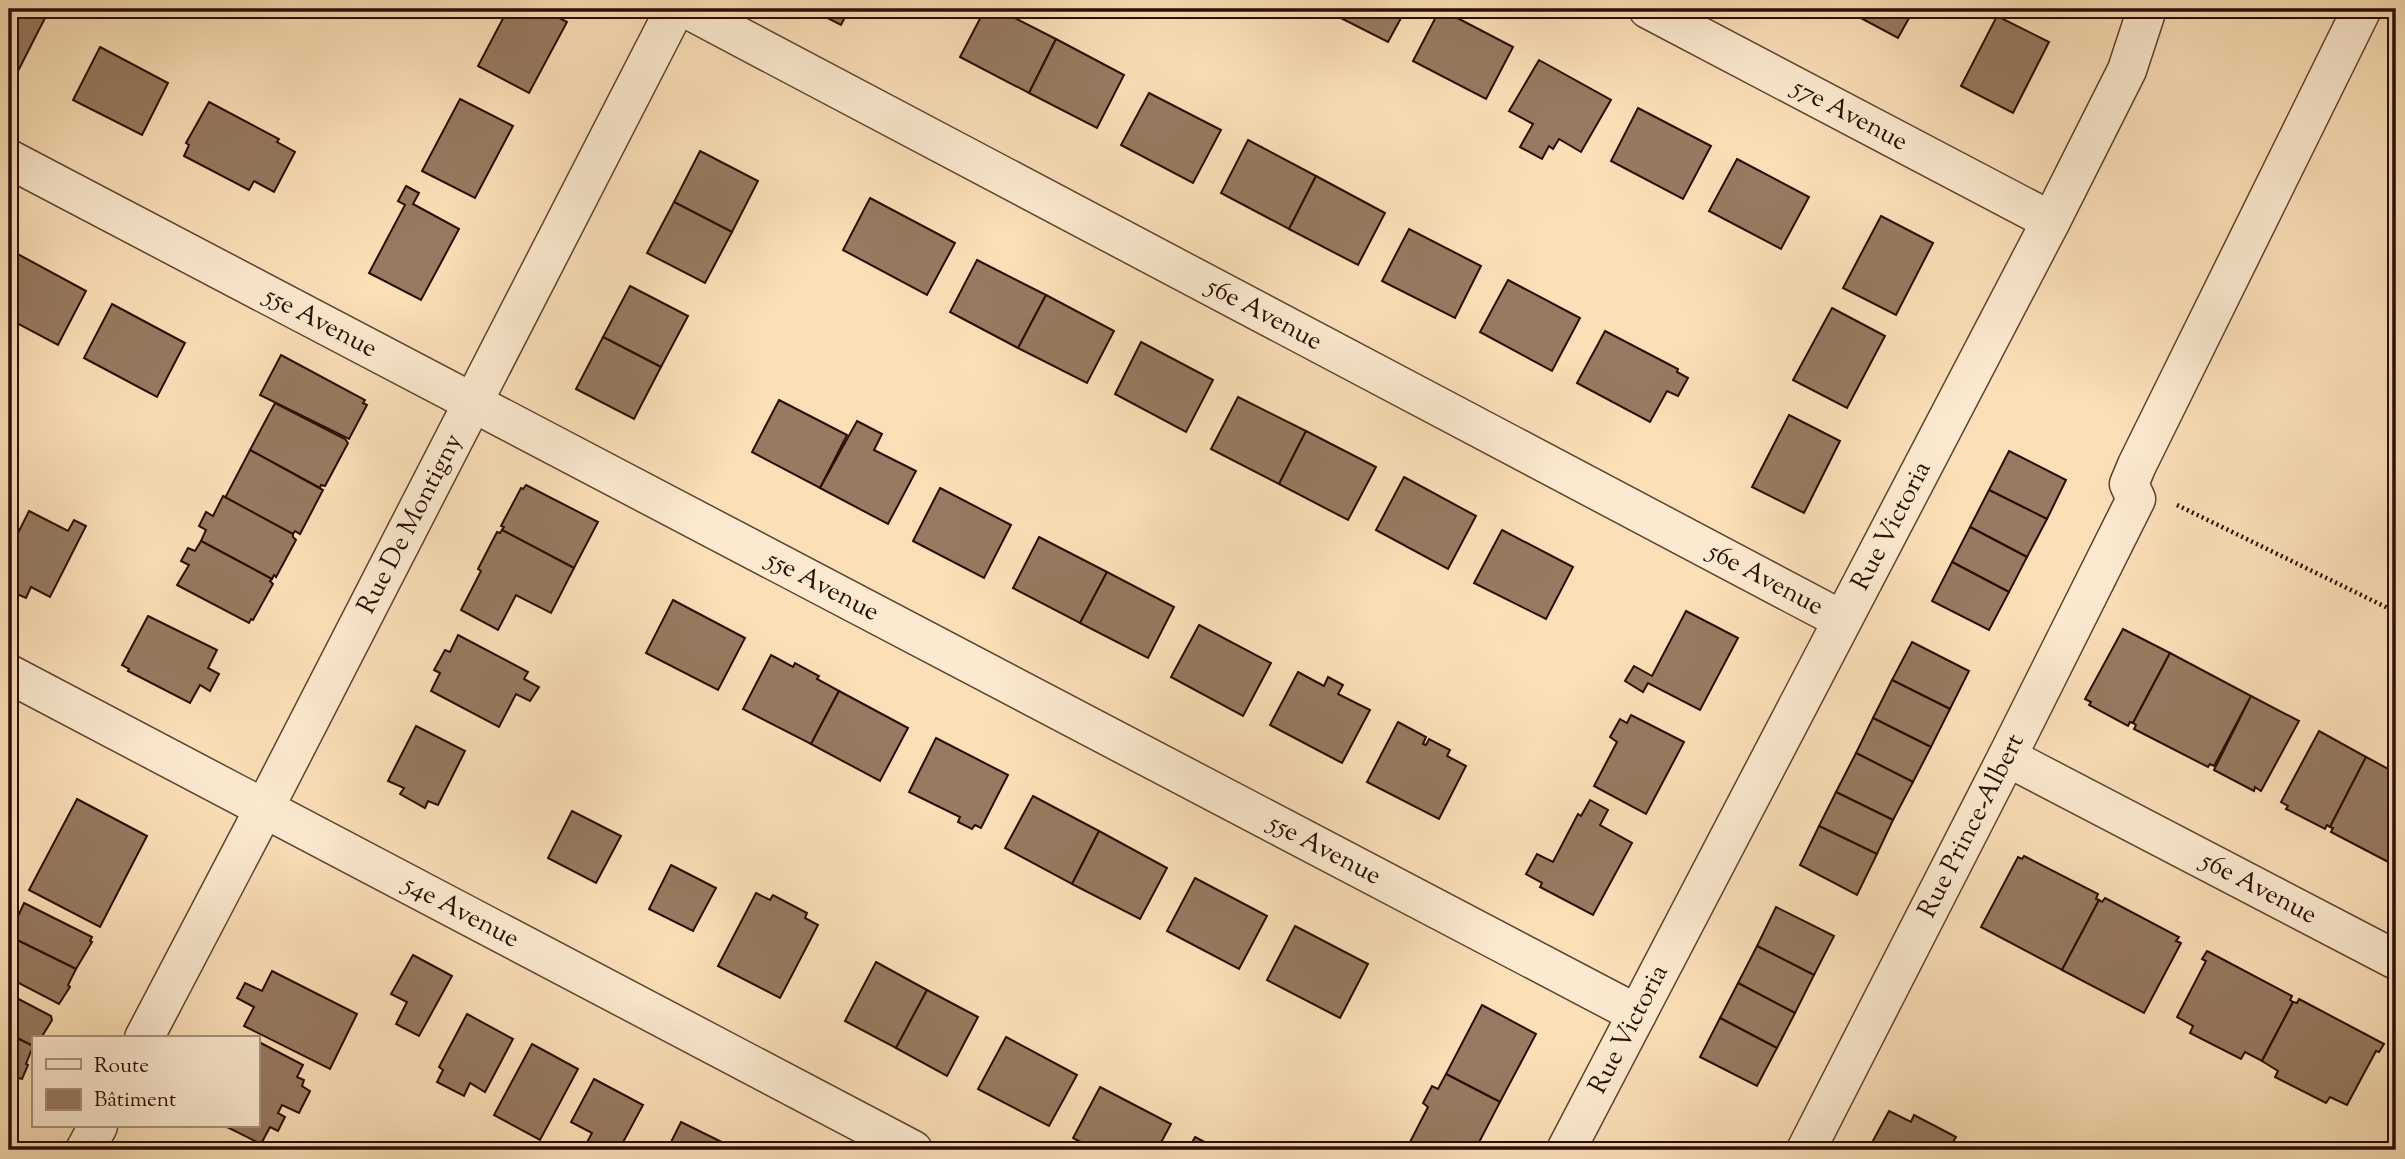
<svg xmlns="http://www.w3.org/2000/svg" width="2405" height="1159" viewBox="0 0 2405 1159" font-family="'Sorts Mill Goudy',serif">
<rect width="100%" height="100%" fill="#fbdfb7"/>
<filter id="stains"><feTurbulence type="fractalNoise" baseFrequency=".00286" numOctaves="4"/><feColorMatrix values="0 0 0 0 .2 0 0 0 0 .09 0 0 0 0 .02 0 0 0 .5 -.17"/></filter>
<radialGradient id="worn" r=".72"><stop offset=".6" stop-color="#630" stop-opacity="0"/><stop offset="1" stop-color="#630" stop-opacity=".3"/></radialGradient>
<g fill="#977a61" stroke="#2a0d03" stroke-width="2">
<polygon points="9,9 27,9 45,18 18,71 9,66"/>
<polygon points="508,9 542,9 567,22 529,93 478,66"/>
<polygon points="810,9 849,9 841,25"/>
<polygon points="985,9 997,9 1056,39 1029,93 960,57"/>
<polygon points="1323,9 1406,9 1388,42"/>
<polygon points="1440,9 1513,47 1486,99 1413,61"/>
<polygon points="1844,9 1914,9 1898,38"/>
<polygon points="1997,16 2049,42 2013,113 1961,86"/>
<polygon points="1056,39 1124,75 1097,128 1029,93"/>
<polygon points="100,47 168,83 142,135 73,100"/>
<polygon points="1539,60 1611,100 1581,152 1559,139 1553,149 1549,146 1542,159 1520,147 1533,124 1509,111"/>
<polygon points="1149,93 1221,130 1193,183 1121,145"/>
<polygon points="460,99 513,126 475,198 422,171"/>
<polygon points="209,102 279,139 277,142 295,152 274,192 254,181 249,190 184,156 189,145 186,143"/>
<polygon points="1638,108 1711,146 1683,199 1611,161"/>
<polygon points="1248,140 1316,176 1289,229 1221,193"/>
<polygon points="700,151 758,181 732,232 674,202"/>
<polygon points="1737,159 1809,197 1781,249 1709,211"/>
<polygon points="1316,176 1385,213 1358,265 1289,229"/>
<polygon points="406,186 419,193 413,204 459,229 421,300 369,273 405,205 398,201"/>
<polygon points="870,198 955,243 927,295 843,250"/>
<polygon points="674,202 732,232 705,283 647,253"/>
<polygon points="1881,216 1933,243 1896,315 1843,288"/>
<polygon points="1409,229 1481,266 1455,318 1382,281"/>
<polygon points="14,252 86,291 58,345 9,319 9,261"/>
<polygon points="977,260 1046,295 1018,348 950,312"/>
<polygon points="1508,280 1580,318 1552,371 1480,332"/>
<polygon points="630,286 688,316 661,367 603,337"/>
<polygon points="1046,295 1114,331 1087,383 1018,348"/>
<polygon points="112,304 185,343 157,397 84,358"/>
<polygon points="1832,308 1885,336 1847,408 1793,380"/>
<polygon points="1605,331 1678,369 1677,372 1688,378 1678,396 1667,391 1650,422 1577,383"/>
<polygon points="603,337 661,367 634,419 576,389"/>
<polygon points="1141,342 1213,380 1186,432 1115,394"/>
<polygon points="281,355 365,400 363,403 367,405 349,439 260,395"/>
<polygon points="1238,397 1306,431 1279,484 1211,449"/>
<polygon points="779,400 847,435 820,488 752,452"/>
<polygon points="275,403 345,439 348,443 325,486 321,485 320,488 250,450"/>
<polygon points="1789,415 1840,441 1804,513 1752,487"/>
<polygon points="857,421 882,434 874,450 916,471 888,524 820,488"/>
<polygon points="1306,431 1376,467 1348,520 1279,484"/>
<polygon points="250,450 323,490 300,534 295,531 293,534 225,498"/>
<polygon points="2009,451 2066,480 2047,519 1989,490"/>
<polygon points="1404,477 1476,516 1448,569 1376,530"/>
<polygon points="526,485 598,522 574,568 502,530 504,527 501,526 521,488 523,489"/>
<polygon points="940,488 1011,525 984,578 913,541"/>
<polygon points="1989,490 2047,519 2027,557 1970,527"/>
<polygon points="223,496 293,534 293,537 296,540 276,577 274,575 272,579 201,541 206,530 199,526 206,512 213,516"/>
<polygon points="29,511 68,531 74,520 86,526 50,597 31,587 26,598 12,592 18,580 9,575 9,551"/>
<polygon points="1970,527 2027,557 2009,592 1952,562"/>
<polygon points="502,530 574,568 551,613 516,595 498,630 461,610 481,571 478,569 497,532 500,533"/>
<polygon points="1502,530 1573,567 1546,619 1474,583"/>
<polygon points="1039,537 1107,572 1080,623 1013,588"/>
<polygon points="201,541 272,579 270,581 273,584 253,620 251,619 249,623 177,585 189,565 181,561 188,548 195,551"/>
<polygon points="1952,562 2009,592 1989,630 1932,601"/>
<polygon points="1107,572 1174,607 1148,658 1080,623"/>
<polygon points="673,600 745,638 718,690 646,653"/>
<polygon points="1686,611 1738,638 1700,710 1648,683 1643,692 1625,681 1634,666 1652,676"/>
<polygon points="148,616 217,650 208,668 219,674 210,691 200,685 190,703 128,671 129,669 122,665"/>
<polygon points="1199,625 1271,663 1243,716 1171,677"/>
<polygon points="2123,629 2170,653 2133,723 2130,722 2128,726 2089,705 2091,702 2085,699"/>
<polygon points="458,635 528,672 524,679 539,687 530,701 516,694 499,727 431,691 440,673 434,670 445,650 450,652"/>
<polygon points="1912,642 1969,671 1950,709 1892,680"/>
<polygon points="2170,653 2251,696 2214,766 2210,764 2208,767 2134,729 2136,725 2133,723"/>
<polygon points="771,655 793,667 795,663 819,676 817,679 839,691 811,744 743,709"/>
<polygon points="1298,672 1324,686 1328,677 1343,685 1338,694 1370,710 1342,763 1270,725"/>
<polygon points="1892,680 1950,709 1931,747 1873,718"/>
<polygon points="839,691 908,728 880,781 811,744"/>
<polygon points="2251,696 2299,721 2261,791 2255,787 2254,791 2214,770"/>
<polygon points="1631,715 1684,742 1646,814 1594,786 1617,742 1610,737 1620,719 1627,723"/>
<polygon points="1873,718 1931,747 1913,782 1856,753"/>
<polygon points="1398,722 1426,737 1423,744 1426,745 1429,739 1450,750 1447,756 1466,766 1439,819 1367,782"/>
<polygon points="416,726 465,751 438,805 428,801 425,808 400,794 404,788 388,781"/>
<polygon points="2319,731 2366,757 2330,827 2327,825 2325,829 2286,809 2288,806 2281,802"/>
<polygon points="936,738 1008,775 981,828 975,825 972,829 958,822 960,817 909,792"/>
<polygon points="1856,753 1913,782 1893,820 1836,792"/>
<polygon points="2366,757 2396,773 2396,866 2331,832 2333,828 2330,827"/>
<polygon points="1836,792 1893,820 1877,854 1819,826"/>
<polygon points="1033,796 1099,831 1072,884 1005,848"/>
<polygon points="77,799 147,836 100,927 29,890"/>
<polygon points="1590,800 1608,810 1600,825 1632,843 1593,915 1540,887 1542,883 1526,874 1537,854 1553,862 1578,814 1581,816"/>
<polygon points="572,811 621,836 596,883 548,858"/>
<polygon points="1819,826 1877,854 1857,895 1800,865"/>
<polygon points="1099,831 1167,868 1140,919 1072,884"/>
<polygon points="2024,856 2098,894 2096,899 2099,900 2062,970 1981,927 2018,857 2022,859"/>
<polygon points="671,865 716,888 693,931 649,909"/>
<polygon points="1195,878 1267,916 1239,969 1167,931"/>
<polygon points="756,893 770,900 773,895 807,913 805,918 818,925 780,998 718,966"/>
<polygon points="2105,898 2179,937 2176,941 2181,943 2144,1013 2062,970 2099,900 2102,902"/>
<polygon points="24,903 92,937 90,941 92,942 76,969 9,936"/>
<polygon points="1776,907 1834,936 1814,975 1757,946"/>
<polygon points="1295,926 1368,964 1340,1018 1267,980"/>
<polygon points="9,936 76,969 68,985 70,987 59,1004 9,978"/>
<polygon points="1757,946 1814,975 1795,1013 1738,983"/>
<polygon points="2207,951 2292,996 2290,1000 2293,1002 2262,1061 2245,1052 2241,1059 2190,1033 2193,1026 2177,1017 2206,961 2202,959"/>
<polygon points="413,955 452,976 419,1036 396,1024 407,1002 391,994"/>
<polygon points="876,962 927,990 896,1048 845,1021"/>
<polygon points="272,971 357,1014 330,1069 244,1026 254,1007 237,998 245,983 262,991"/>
<polygon points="1738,983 1795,1013 1777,1048 1720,1018"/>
<polygon points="927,990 978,1017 947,1076 896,1048"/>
<polygon points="9,994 51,1016 52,1020 41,1038 33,1038 33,1046 9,1034"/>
<polygon points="2299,999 2384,1044 2379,1052 2376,1051 2347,1105 2330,1097 2326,1103 2275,1077 2278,1071 2262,1061 2293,1002 2297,1003"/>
<polygon points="1482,1005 1536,1034 1500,1102 1446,1074"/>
<polygon points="467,1014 513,1039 485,1092 470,1083 464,1096 437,1082 443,1070 439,1067"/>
<polygon points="1720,1018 1777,1048 1757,1086 1700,1057"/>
<polygon points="9,1034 33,1046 26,1064 28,1065 22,1079 19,1078 17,1081 9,1077"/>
<polygon points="1006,1037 1077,1075 1049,1126 978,1089"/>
<polygon points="257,1041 303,1065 297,1077 304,1080 302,1086 310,1091 299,1113 282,1105 278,1113 285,1117 278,1131 270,1127 261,1144 225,1126 257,1126"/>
<polygon points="532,1044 578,1069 540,1140 494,1115"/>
<polygon points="1446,1074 1500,1102 1475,1150 1425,1150 1410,1142 1428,1107 1423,1103 1432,1086 1438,1089"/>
<polygon points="594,1079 643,1105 620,1148 616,1146 614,1150 583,1150 592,1133 571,1122"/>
<polygon points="1100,1087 1171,1124 1157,1150 1096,1150 1073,1138"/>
<polygon points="1889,1111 1911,1122 1914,1115 1956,1137 1952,1144 1964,1150 1868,1150"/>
<polygon points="681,1122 738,1150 667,1150"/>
<polygon points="1195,1137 1220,1150 1188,1150"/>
</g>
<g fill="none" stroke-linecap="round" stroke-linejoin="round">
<g stroke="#5e4230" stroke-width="41">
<g id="minor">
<path id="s1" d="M687 9 1842 620"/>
<path id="s2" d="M1648 9 2051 221"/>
<path id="s3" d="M9 159 1637 1014"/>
<path id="s4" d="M9 674 913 1150"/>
<path id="s5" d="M2007 757 2396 960"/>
<path id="s6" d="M144 1038 265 807 675 9"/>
<polyline points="85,1150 98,1126"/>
<path id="s7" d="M1566 1150 2051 221 2127 70 2147 9"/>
<path id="s8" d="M1806 1150 2007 757 2136 499 2129 484 2137 465 2362 9"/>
</g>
</g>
<polyline stroke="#2a0d03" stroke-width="4.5" stroke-dasharray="2 3.5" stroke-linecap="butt" points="2177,505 2396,612"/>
<use href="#minor" stroke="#fcead0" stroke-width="38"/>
</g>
<g text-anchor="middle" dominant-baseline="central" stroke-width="7" stroke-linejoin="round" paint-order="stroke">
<g font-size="26" fill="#2a0d03" stroke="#fcead0">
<text stroke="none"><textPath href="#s2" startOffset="228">57e Avenue</textPath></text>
<text stroke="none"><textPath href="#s1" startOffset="653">56e Avenue</textPath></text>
<text stroke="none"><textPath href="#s3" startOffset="352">55e Avenue</textPath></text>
<text stroke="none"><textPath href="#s6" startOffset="579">Rue De Montigny</textPath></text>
<text stroke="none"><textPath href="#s7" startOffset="704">Rue Victoria</textPath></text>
<text stroke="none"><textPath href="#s1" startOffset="1220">56e Avenue</textPath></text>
<text stroke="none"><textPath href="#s3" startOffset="919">55e Avenue</textPath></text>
<text stroke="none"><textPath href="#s8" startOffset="364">Rue Prince-Albert</textPath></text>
<text stroke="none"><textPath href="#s3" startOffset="1486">55e Avenue</textPath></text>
<text stroke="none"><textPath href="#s5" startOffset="284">56e Avenue</textPath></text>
<text stroke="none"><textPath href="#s4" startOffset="511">54e Avenue</textPath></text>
<text stroke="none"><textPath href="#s7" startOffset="136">Rue Victoria</textPath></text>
</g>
</g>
<rect width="2405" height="1159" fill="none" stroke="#fbdfb7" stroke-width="35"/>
<rect x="10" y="10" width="2384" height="1138" fill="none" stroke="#2a0d03" stroke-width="3.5"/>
<rect x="18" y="18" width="2370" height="1124" fill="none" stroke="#2a0d03" stroke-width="2"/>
<rect x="32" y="1036" width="228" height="91" fill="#fcead0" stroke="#a8927e" stroke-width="2"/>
<rect x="46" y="1059" width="35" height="10" fill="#fcead0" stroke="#a8927e" stroke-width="2"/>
<text x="94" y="1072" font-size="21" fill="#2a0d03">Route</text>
<rect x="46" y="1089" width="35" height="21" fill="#977a61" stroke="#a8927e" stroke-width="2"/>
<text x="94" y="1106" font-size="21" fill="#2a0d03">Bâtiment</text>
<rect width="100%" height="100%" filter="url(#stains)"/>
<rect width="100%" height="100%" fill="url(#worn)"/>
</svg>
